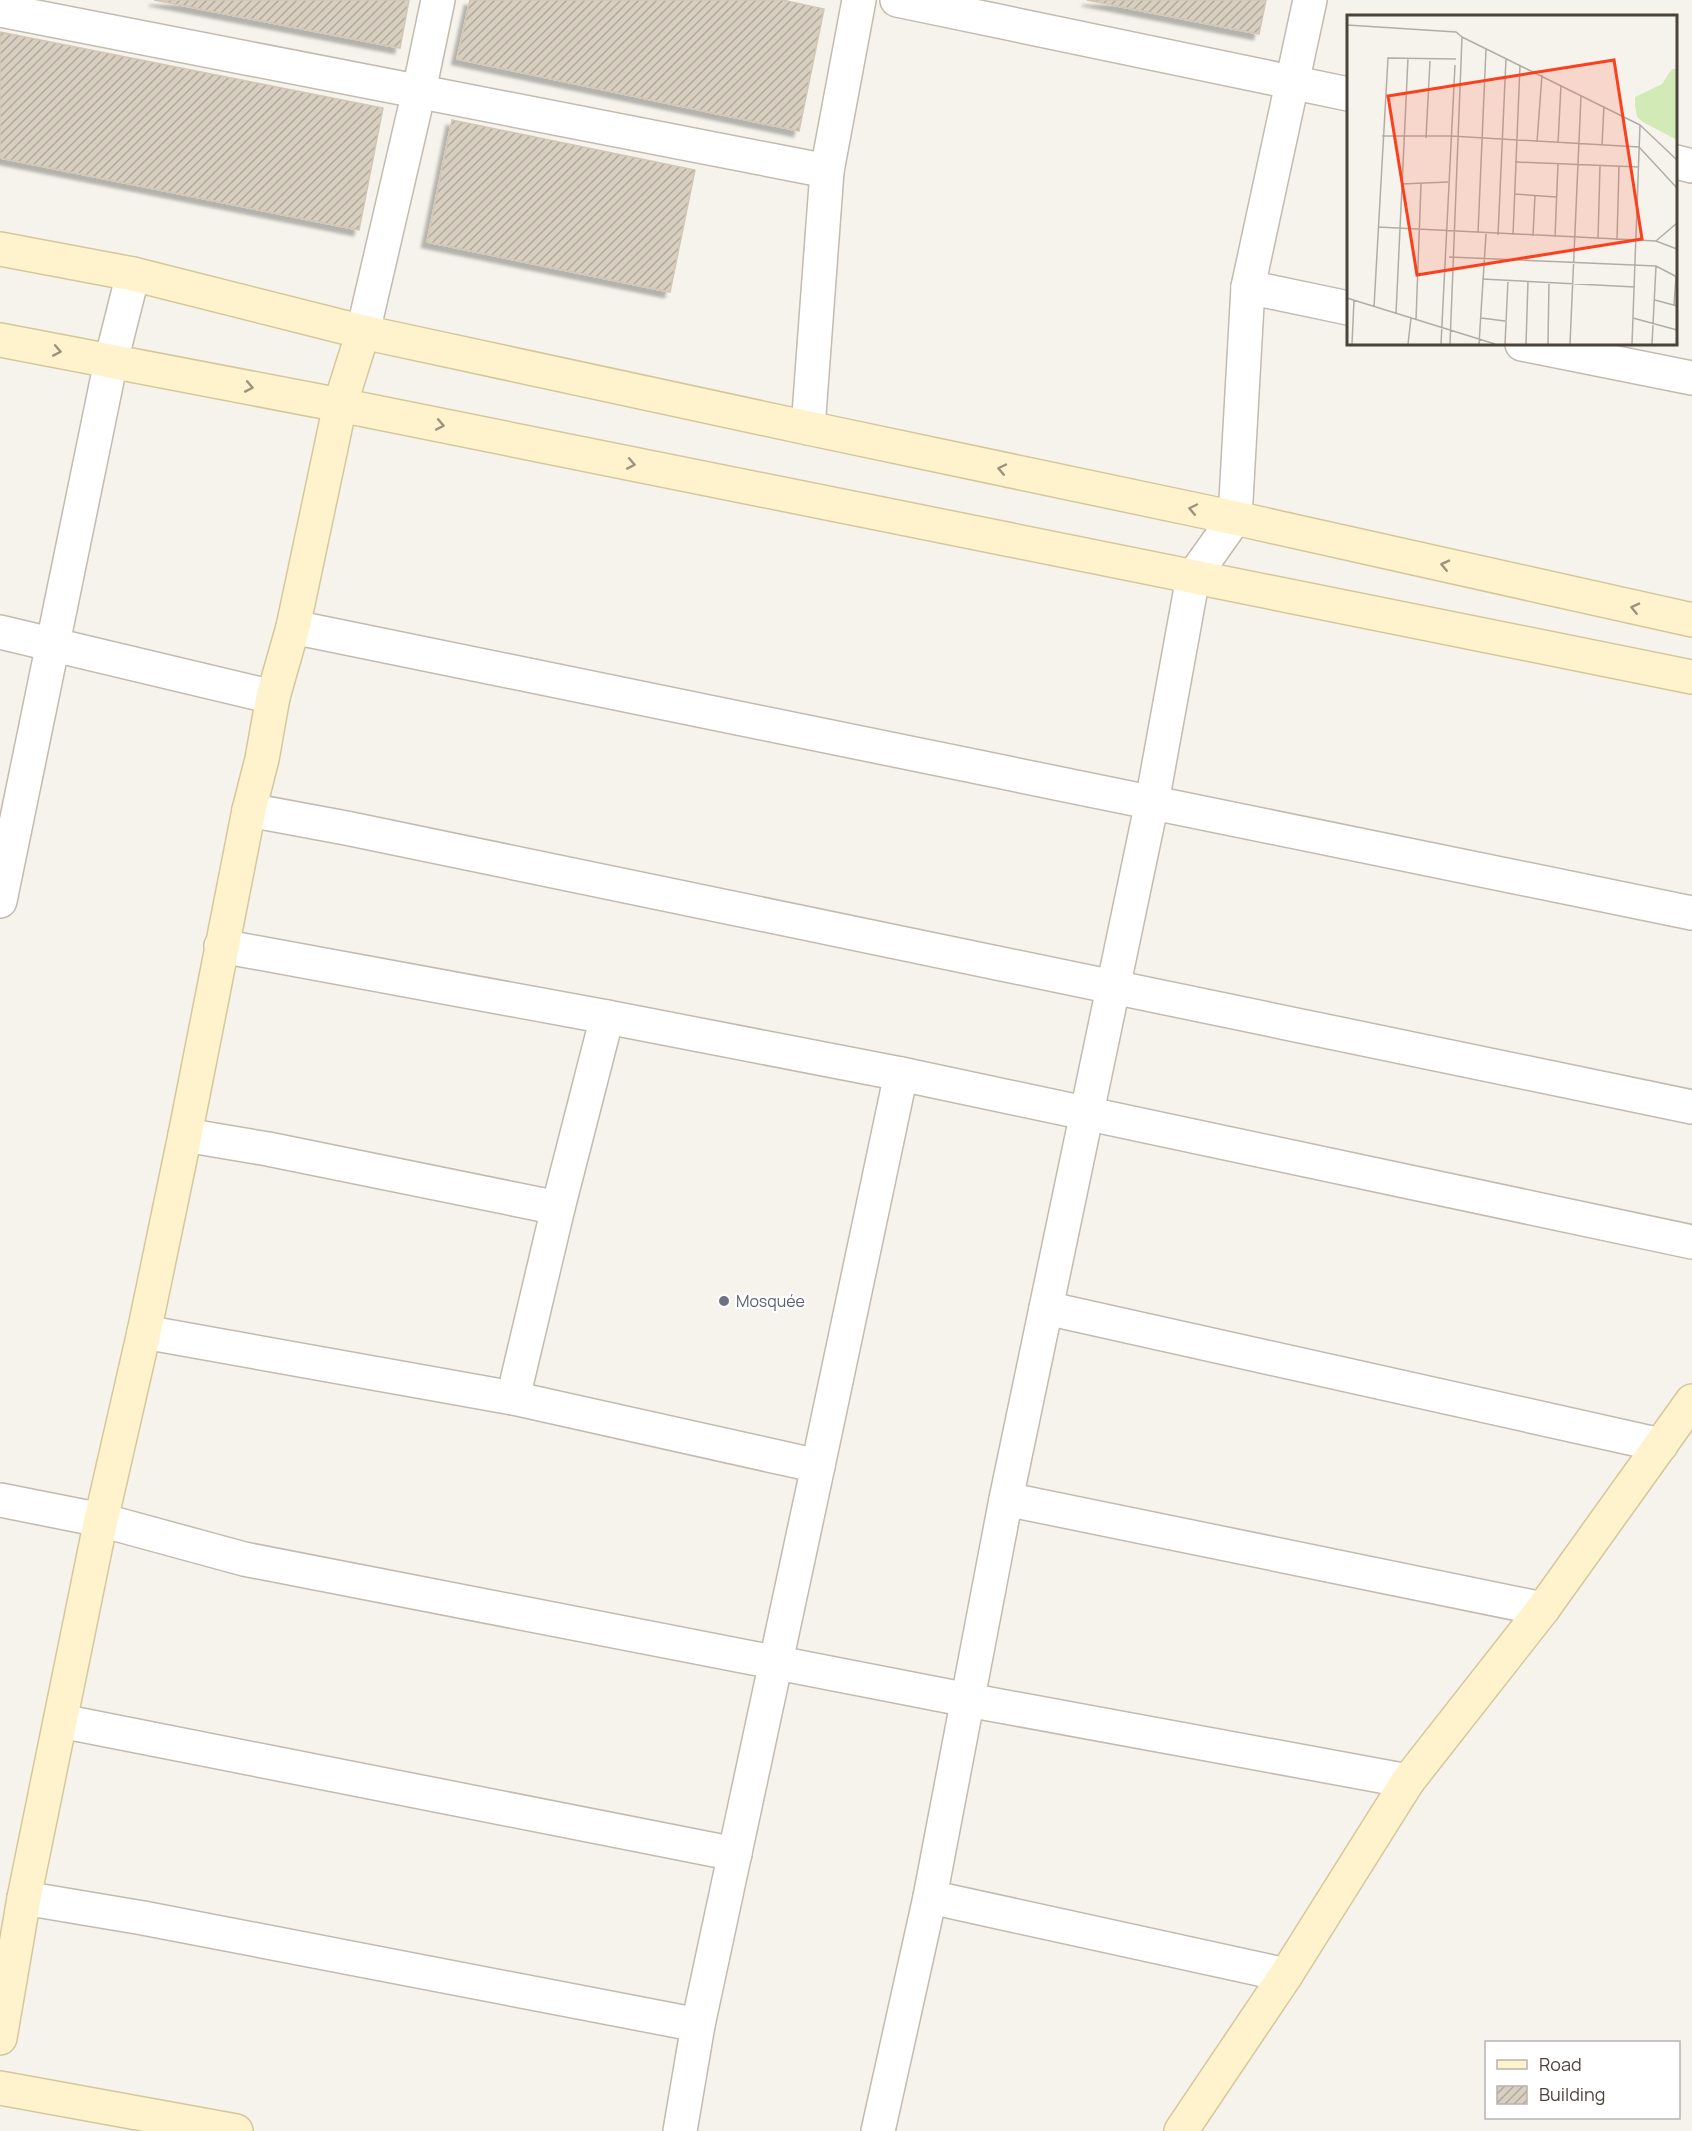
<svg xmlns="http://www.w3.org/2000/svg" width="1692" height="2131" viewBox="0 0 1692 2131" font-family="Manrope,sans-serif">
<defs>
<pattern id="building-hatch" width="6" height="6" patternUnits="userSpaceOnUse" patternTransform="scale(1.5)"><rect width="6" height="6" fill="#d8cfc1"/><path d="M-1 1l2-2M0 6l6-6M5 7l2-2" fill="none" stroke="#b1aa9e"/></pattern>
<filter id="shadow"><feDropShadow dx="-5.5" dy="5.5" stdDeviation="1.5" flood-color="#0004"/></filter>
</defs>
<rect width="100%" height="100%" fill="#f6f3ec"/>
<g fill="url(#building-hatch)" stroke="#d3c7b4" stroke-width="1.5" filter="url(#shadow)">
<polygon points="154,0 409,0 400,48"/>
<polygon points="470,0 782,0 824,9 799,131 457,59"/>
<polygon points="1087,0 1266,0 1259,34"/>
<polygon points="0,32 383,108 359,230 0,158"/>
<polygon points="452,120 695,170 670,292 427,242"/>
</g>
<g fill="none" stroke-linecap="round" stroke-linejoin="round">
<g stroke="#c2bbae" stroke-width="36">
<g id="street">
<polyline points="897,0 1348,94"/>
<path d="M0 10C275 65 551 117 827 171"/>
<polyline points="1676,162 1692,166"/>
<polyline points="1248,287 1348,308"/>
<polyline points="363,332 419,91 438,0"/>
<polyline points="1522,344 1692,378"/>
<polyline points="808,428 827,171 859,0"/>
<polyline points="293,627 1692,913"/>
<polyline points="0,632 273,697"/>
<polyline points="249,810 346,828 1692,1107"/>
<polyline points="0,901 111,361 133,274"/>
<polyline points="221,946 607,1017 901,1074 1692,1242"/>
<polyline points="185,1135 268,1149 558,1208"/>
<polyline points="1046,1308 1661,1445"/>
<polyline points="144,1332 513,1398 818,1466"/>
<polyline points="513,1398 558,1208 607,1017"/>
<polyline points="1006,1499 1543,1609"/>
<polyline points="0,1500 101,1520 244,1559 968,1700 1408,1781"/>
<polyline points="61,1721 735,1854"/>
<polyline points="930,1897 1286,1975"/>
<polyline points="24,1898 143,1918 698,2025"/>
<polyline points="680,2131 698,2025 818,1466 901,1074"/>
<polyline points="878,2131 930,1897 1006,1499 1152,802 1193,577 1235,518 1248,287 1310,0"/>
</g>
</g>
<g stroke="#d6c79b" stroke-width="36">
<g id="secondary">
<polyline points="0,249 133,274 363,332 808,428 1235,518 1692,620"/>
<polyline points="0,340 340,405 1692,677"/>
<polyline points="0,2038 24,1898 101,1520 144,1332 185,1135 249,810 262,759 273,697 293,627 340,405 363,332"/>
<polyline points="0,2088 236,2131"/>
<polyline points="1181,2131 1286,1975 1408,1781 1543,1609 1692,1401"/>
</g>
</g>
<use href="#street" stroke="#fff" stroke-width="33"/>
<use href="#secondary" stroke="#fff3cd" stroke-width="33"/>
</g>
<defs><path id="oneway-chevron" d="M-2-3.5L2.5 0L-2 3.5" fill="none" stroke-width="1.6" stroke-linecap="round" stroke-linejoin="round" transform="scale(1.5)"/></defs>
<g stroke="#9c937c">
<use href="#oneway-chevron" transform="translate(57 351) rotate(11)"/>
<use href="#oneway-chevron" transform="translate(249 387) rotate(11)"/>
<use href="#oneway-chevron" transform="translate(440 425) rotate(11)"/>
<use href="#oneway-chevron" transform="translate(631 464) rotate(11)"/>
<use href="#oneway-chevron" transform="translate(1002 469) rotate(-168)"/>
<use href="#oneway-chevron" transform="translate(1193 509) rotate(-168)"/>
<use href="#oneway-chevron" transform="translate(1445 565) rotate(-167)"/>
<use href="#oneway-chevron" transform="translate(1635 608) rotate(-167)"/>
</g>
<circle fill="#6b7280" stroke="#fff" stroke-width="2" cx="724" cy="1301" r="6"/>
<g text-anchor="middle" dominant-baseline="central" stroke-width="4.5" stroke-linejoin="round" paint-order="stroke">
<g font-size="16" fill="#5b616d" stroke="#fff" text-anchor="start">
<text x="736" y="1301">Mosquée</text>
</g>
</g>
<g transform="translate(1347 15)">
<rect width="330" height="330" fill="#f6f3ec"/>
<path d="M325 54H330V125L296 107 290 102 288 91V82L315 69Z" fill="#d2eab5"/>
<path fill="none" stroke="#b2ada4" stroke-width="1.5" d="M0 10 109 17 115 22 103 329M115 22 293 110 285 329M293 110 330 145M35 121H104L292 132 330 173M79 123 83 46M190 127 195 60M211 128 214 70M255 130 257 91M168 147 292 152M54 169 101 167M167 179 209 182M31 212 309 226 330 234M131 218 139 34M151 220 159 44M166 220 173 50M186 221 188 180M208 222 211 149M251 224 253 151M270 225 272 152M309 226 330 208M102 242 309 251 330 262M135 264 288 272M0 283 148 329M308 285 330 291M327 290 329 262M27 292 41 43 109 44M49 299 61 43M134 303 158 306M286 303 330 315M69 305 74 169M5 329 7 285M61 329 64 303M94 329 108 50M132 329 139 219M158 329 161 265M179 329 181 266M201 329 202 267M223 329 234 81M305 329 309 251"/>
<path fill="#fc3f1d" fill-opacity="0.15" stroke="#fc3f1d" stroke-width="3" d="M267 45 295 224 70 260 41 81Z"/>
<rect width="330" height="330" fill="none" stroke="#4b4439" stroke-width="3"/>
</g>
<rect x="1485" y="2041" width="195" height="78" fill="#ffffff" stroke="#b7b4b0" stroke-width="1.5"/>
<rect x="1497" y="2060" width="30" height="9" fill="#fff3cd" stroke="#b7b4b0" stroke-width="1.5"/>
<text x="1539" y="2071" font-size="18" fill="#4b4439">Road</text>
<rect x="1497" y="2086" width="30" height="18" fill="url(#building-hatch)" stroke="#b7b4b0" stroke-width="1.5"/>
<text x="1539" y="2101" font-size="18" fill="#4b4439">Building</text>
</svg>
